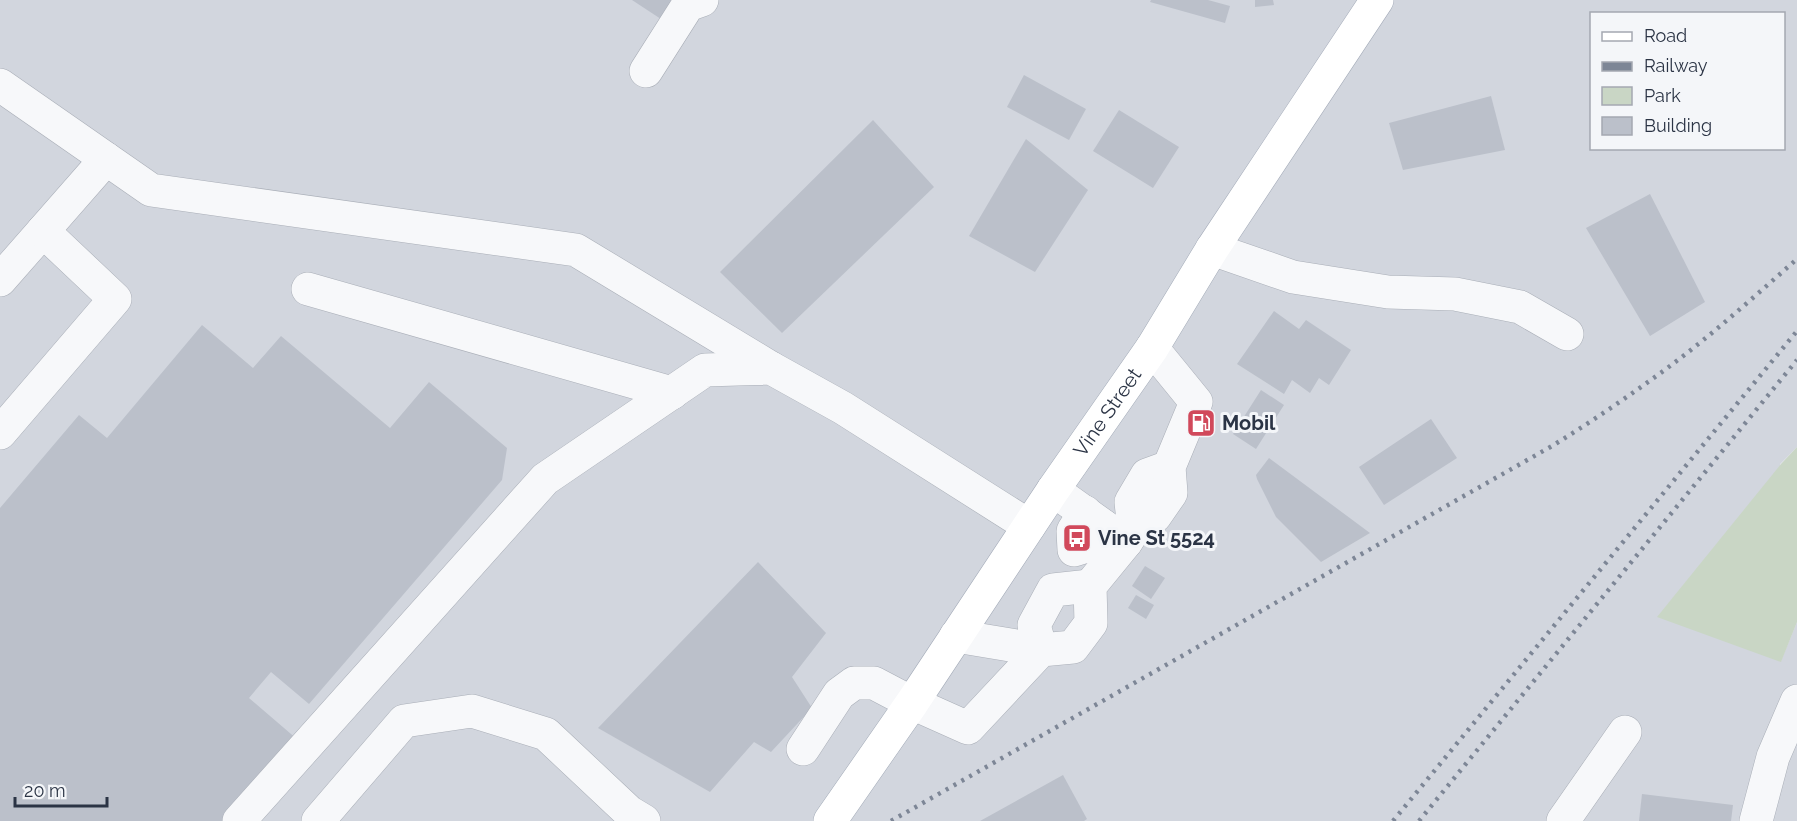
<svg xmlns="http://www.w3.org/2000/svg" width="1797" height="821" viewBox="0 0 1797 821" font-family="Raleway,sans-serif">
<rect width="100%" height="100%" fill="#e4e7ec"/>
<path fill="#d2d6de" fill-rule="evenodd" d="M0 0H1797V447L1780 464 1781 661 1797 622V821H0ZM1592 14H1784V148H1592Z"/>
<polygon fill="#c9d6c5" points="1797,447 1797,622 1781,662 1657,617 1781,464"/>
<g fill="#bbc0ca">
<polygon points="632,0 682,0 667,23"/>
<polygon points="1151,0 1208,0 1230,6 1225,23 1150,2"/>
<polygon points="1255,0 1273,0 1274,5 1255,7"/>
<polygon points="1024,75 1086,109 1069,140 1007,107"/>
<polygon points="1491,96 1505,150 1403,170 1389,123"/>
<polygon points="1119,110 1179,147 1153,188 1093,151"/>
<polygon points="873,120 934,187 782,333 720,272"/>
<polygon points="1026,139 1088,190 1035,272 969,236"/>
<polygon points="1650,194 1705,302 1650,336 1586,228"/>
<polygon points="1274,311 1299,329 1306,320 1351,350 1329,385 1319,378 1310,393 1292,380 1284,394 1237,364"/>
<polygon points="202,325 253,368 281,336 390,428 429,382 507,448 502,480 309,704 271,672 249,698 298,740 228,821 0,821 0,508 79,415 107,438"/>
<polygon points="1261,390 1284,405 1256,449 1233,434"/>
<polygon points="1431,419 1457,458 1384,505 1359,467"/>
<polygon points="1269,458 1370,533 1321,562 1276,517 1257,479 1256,475"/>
<polygon points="758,562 826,633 792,677 812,708 771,752 754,742 710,792 598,728"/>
<polygon points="1145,566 1165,578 1151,599 1132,586"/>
<polygon points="1136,595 1154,605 1146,619 1128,608"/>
<polygon points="1063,775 1087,819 1084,821 980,821"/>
<polygon points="1642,794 1733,805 1731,821 1639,821"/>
</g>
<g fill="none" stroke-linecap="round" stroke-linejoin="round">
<g stroke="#a9aeb7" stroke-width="34">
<g id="minor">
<polyline points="646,71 688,5 702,0"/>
<polyline points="0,85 151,190 576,250 771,368"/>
<polyline points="1212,249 1293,277 1388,292 1455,294 1520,307 1567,334"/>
<polyline points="0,280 106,159"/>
<polyline points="308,289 672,393"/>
<polyline points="0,433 115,299 43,231"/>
<polyline points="1053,490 1126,542"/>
<polyline points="1085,512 1073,531 1074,550 1090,545 1103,526"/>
<polyline points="1134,530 1131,502 1147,475 1169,467"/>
<polyline points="956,636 1041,650 1034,625 1053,590 1090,586"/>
<polyline points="803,749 839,694 854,683 874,683 912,703 968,728 1041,650 1073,647 1091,623 1090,586 1126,542 1134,530 1155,516 1171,493 1169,467 1196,402 1152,348"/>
<polyline points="239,821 545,479 705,370 771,368 843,408 1029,526"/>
<polyline points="318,821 404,721 472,711 546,734 629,812 644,821"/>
<polyline points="1563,821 1625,732"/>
<polyline points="1756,821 1773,757 1797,701"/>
</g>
</g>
<g stroke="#a3abb8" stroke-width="34">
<g id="major">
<path id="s1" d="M830 821 912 703 1053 490 1152 348 1212 249 1377 0"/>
</g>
</g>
<use href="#minor" stroke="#f7f8fa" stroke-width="33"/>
<use href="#major" stroke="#fff" stroke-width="33"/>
<g stroke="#7d8696" stroke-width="4.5" stroke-dasharray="3 6" stroke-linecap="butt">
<path d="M891 821 1552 446C1591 422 1629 396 1666 369 1712 335 1755 296 1797 259"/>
<polyline points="1393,821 1797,331"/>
<polyline points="1419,821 1797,360"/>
</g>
</g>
<defs>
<g id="fuel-square" transform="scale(1.5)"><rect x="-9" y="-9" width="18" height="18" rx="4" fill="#d1495b" stroke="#f4f6f9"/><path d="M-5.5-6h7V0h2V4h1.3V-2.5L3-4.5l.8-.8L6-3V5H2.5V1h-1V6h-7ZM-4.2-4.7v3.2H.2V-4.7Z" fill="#fff"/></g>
<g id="bus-square" transform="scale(1.5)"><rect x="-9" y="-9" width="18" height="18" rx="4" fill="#d1495b" stroke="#f4f6f9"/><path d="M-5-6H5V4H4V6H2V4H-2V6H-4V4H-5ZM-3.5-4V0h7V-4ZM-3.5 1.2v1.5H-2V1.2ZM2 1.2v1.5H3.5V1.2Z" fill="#fff"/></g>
</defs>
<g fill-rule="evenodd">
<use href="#fuel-square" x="1201" y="423"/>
<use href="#bus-square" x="1077" y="538"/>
</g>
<g text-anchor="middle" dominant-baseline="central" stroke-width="6" stroke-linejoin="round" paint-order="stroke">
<g font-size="20" fill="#2b3445" stroke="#f4f6f9">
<text stroke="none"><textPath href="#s1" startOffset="494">Vine Street</textPath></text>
</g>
<g font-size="20" font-weight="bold" fill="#2b3445" stroke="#f4f6f9" text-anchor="start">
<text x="1222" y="423">Mobil</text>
<text x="1098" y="538">Vine St 5524</text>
</g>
</g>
<rect x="1590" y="12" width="195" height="138" fill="#f4f6f9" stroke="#a4a8b1" stroke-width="1.5"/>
<rect x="1602" y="32" width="30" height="9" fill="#ffffff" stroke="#a4a8b1" stroke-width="1.5"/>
<text x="1644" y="42" font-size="18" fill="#2b3445">Road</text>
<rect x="1602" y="62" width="30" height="9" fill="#7d8696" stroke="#a4a8b1" stroke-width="1.5"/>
<text x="1644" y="72" font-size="18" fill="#2b3445">Railway</text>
<rect x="1602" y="87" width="30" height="18" fill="#c9d6c5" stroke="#a4a8b1" stroke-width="1.5"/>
<text x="1644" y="102" font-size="18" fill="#2b3445">Park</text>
<rect x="1602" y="117" width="30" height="18" fill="#bbc0ca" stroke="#a4a8b1" stroke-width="1.5"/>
<text x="1644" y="132" font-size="18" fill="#2b3445">Building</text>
<path d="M15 797v9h92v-9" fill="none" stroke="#2b3445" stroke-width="3"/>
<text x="24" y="797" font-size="18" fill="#2b3445" stroke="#f4f6f9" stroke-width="4.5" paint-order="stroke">20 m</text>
</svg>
